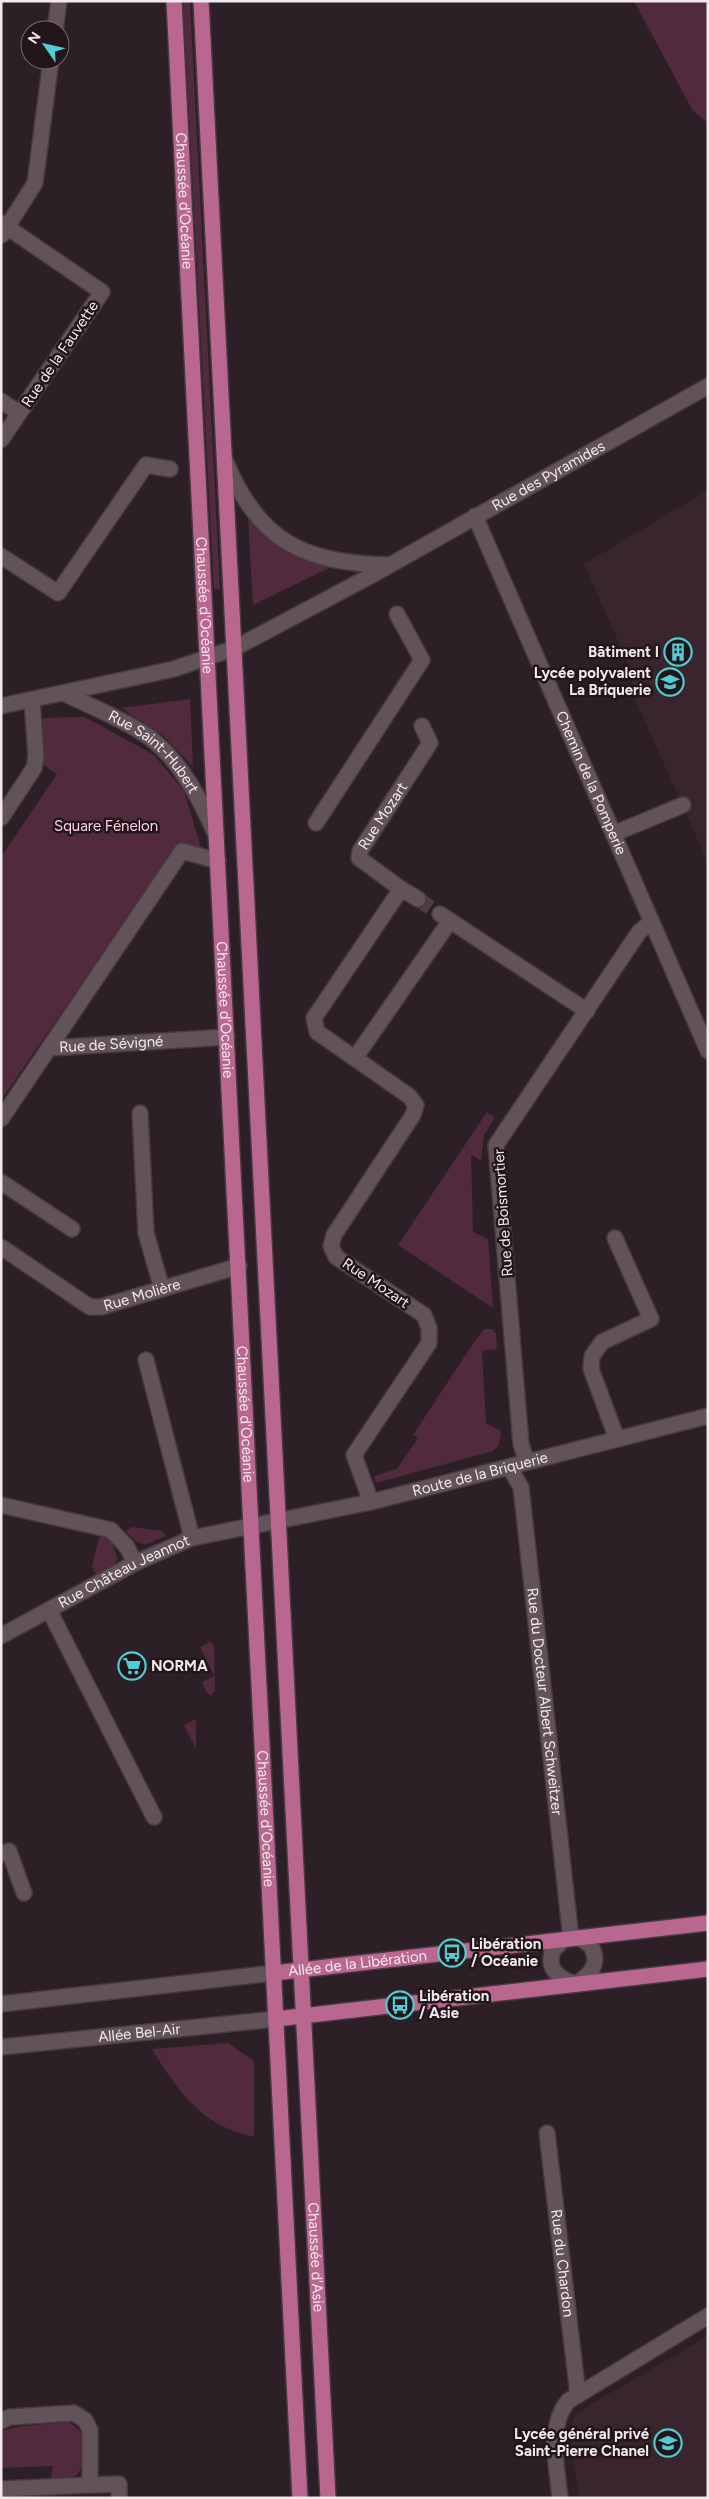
<svg xmlns="http://www.w3.org/2000/svg" width="709" height="2499" viewBox="0 0 709 2499" font-family="Figtree,sans-serif">
<rect width="100%" height="100%" fill="#2c1f25"/>
<g fill="#39252e">
<polygon points="708,490 708,863 631,690 633,675 584,564"/>
<polygon points="708,2336 708,2498 579,2498 569,2432 576,2413"/>
</g>
<g fill="#512b3d">
<polygon points="183,1 190,1 220,589 214,589"/>
<polygon points="634,1 708,1 708,123 693,111"/>
<path d="M248 518C268 543 299 562 331 567L253 605Z"/>
<polygon points="190,699 193,767 164,736 121,708"/>
<polygon points="85,717 154,755 184,791 202,851 177,846 1,1100 1,857 57,774 42,764 41,718"/>
<polygon points="487,1112 495,1118 484,1135 481,1161 471,1154 473,1232 488,1239 493,1308 398,1245"/>
<polygon points="485,1329 493,1329 496,1334 497,1349 482,1351 486,1423 501,1431 499,1445 493,1451 376,1483 374,1476 397,1469 418,1438 413,1435 476,1339"/>
<polygon points="132,1527 162,1531 166,1536 145,1545 135,1541 126,1531"/>
<polygon points="104,1537 111,1541 118,1559 109,1571 98,1578 92,1567 99,1538"/>
<polygon points="211,1641 214,1647 215,1691 211,1695 207,1693 202,1682 214,1676 200,1647"/>
<polygon points="196,1719 196,1749 184,1725"/>
<path d="M228 2043 254 2061V2137C202 2126 178 2092 152 2049Z"/>
<path d="M68 2422C73 2425 77 2427 80 2432 85 2441 85 2471 75 2476 69 2480 58 2478 51 2479L53 2466 1 2468V2431L22 2426Z"/>
</g>
<g fill="none" stroke-linecap="round" stroke-linejoin="round">
<polyline stroke="#4a3d43" stroke-width="15" stroke-dasharray="15 8" stroke-linecap="butt" points="418,899 440,914"/>
<g stroke="#453a3f" stroke-width="18">
<g id="minor">
<polyline points="55,30 59,1"/>
<polyline points="1,223 102,292 1,440"/>
<polyline points="2,235 35,183 51,60"/>
<polyline points="1,401 19,413"/>
<path d="M225 460C258 541 303 563 388 565"/>
<path id="s1" d="M475 516 708 1051"/>
<polyline points="1,556 58,593 146,465 170,469"/>
<path id="s2" d="M63 693C92 707 123 719 149 737 181 761 200 799 216 835"/>
<path id="s3" d="M1 706 174 669 235 648 374 574 708 386"/>
<polyline points="1,818 34,768 36,756 32,700"/>
<polyline points="316,823 422,660 397,614"/>
<polyline points="613,834 683,805"/>
<polyline points="401,889 418,899"/>
<polyline points="440,914 587,1011"/>
<polyline points="49,1048 182,851 218,861"/>
<polyline points="355,1058 450,921"/>
<polyline points="140,1113 146,1233 162,1289"/>
<path id="s4" d="M1 1119 49 1048 227 1037"/>
<polyline points="1,1182 72,1229"/>
<polyline points="615,1238 651,1319 602,1342 592,1356 591,1369 617,1439"/>
<path id="s5" d="M1 1247 90 1307H101L239 1266"/>
<polyline points="146,1360 192,1538"/>
<polyline points="527,1462 521,1444 496,1145 639,932 651,922"/>
<path id="s6" d="M509 1467 521 1487 571 1939"/>
<path id="s7" d="M371 1502 354 1455 429 1343V1328L424 1315 336 1257 331 1246 334 1235 413 1115 416 1105 409 1096 317 1032 314 1018 401 889 359 858 360 851 430 743 422 726"/>
<polyline points="1,1505 111,1530 127,1547 135,1563"/>
<polyline points="49,1610 154,1817"/>
<path id="s8" d="M1 1636 135 1563 192 1538 371 1502 708 1416"/>
<polyline points="1,1854 9,1851 24,1893"/>
<path d="M563 1940 552 1952C547 1971 560 1979 576 1984 590 1975 601 1964 591 1946L580 1938"/>
<polyline points="1,2004 274,1973"/>
<path id="s9" d="M1 2047 276 2019"/>
<path id="s10" d="M547 2133 578 2395"/>
<polyline points="1,2421 10,2417 74,2413 85,2420 90,2430 90,2485 1,2489"/>
<polyline points="90,2485 119,2484 119,2498"/>
<path d="M560 2498C557 2467 547 2427 568 2401L708 2316"/>
</g>
</g>
<g stroke="#453a3f" stroke-width="18">
<g id="major">
<path id="s11" d="M174 1 300 2498"/>
<path id="s12" d="M201 1 328 2498"/>
<path id="s13" d="M274 1973 708 1923"/>
<polyline points="276,2019 708,1969"/>
</g>
</g>
<use href="#minor" stroke="#625359" stroke-width="15"/>
<use href="#major" stroke="#ba6790" stroke-width="15"/>
</g>
<defs>
<g id="building-ring" transform="scale(1.4375)"><circle r="9.5" fill="#22161b" stroke="#51ccd3" stroke-width="1.5"/><path d="M-4-6H4V6H1V3H-1V6H-4ZM-2.5-4.3h1.7v1.8h-1.7ZM.8-4.3h1.7v1.8H.8ZM-2.5-1h1.7V.8h-1.7ZM.8-1h1.7V.8H.8Z" fill="#51ccd3"/></g>
<g id="school-ring" transform="scale(1.4375)"><circle r="9.5" fill="#22161b" stroke="#51ccd3" stroke-width="1.5"/><path d="M0-5L7-2L0 1L-7-2ZM-4 1L0 2.5L4 1V4Q0 6-4 4Z" fill="#51ccd3"/></g>
<g id="supermarket-ring" transform="scale(1.4375)"><circle r="9.5" fill="#22161b" stroke="#51ccd3" stroke-width="1.5"/><path d="M-6-5.5h2.5l.6 2H6L4.5 2H-2.5L-4.4-4H-6ZM-1.5 3.2a1.3 1.3 0 1 0 .1 0ZM3 3.2a1.3 1.3 0 1 0 .1 0Z" fill="#51ccd3"/></g>
<g id="bus-ring" transform="scale(1.4375)"><circle r="9.5" fill="#22161b" stroke="#51ccd3" stroke-width="1.5"/><path d="M-5-6H5V4H4V6H2V4H-2V6H-4V4H-5ZM-3.5-4V0h7V-4ZM-3.5 1.2v1.5H-2V1.2ZM2 1.2v1.5H3.5V1.2Z" fill="#51ccd3"/></g>
</defs>
<g fill-rule="evenodd">
<use href="#building-ring" x="678" y="652"/>
<use href="#school-ring" x="670" y="682"/>
<use href="#supermarket-ring" x="132" y="1666"/>
<use href="#bus-ring" x="452" y="1953"/>
<use href="#bus-ring" x="400" y="2005"/>
<use href="#school-ring" x="668" y="2443"/>
</g>
<g text-anchor="middle" dominant-baseline="central" stroke-width="5" stroke-linejoin="round" paint-order="stroke">
<g font-size="15" fill="#f2e9ed" stroke="#22161b">
<text stroke="none"><textPath href="#s11" startOffset="200">Chaussée d'Océanie</textPath></text>
<text transform="translate(60 354) rotate(-56)">Rue de la Fauvette</text>
<text stroke="none"><textPath href="#s3" startOffset="599">Rue des Pyramides</textPath></text>
<text stroke="none"><textPath href="#s11" startOffset="605">Chaussée d'Océanie</textPath></text>
<text stroke="none"><textPath href="#s2" startOffset="110">Rue Saint-Hubert</textPath></text>
<text stroke="none"><textPath href="#s1" startOffset="291">Chemin de la Pomperie</textPath></text>
<text stroke="none"><textPath href="#s7" startOffset="891">Rue Mozart</textPath></text>
<text stroke="none"><textPath href="#s11" startOffset="1010">Chaussée d'Océanie</textPath></text>
<text stroke="none"><textPath href="#s4" startOffset="148">Rue de Sévigné</textPath></text>
<text transform="translate(503 1213) rotate(-94)">Rue de Boismortier</text>
<text transform="translate(376 1283) rotate(34)">Rue Mozart</text>
<text stroke="none"><textPath href="#s5" startOffset="161">Rue Molière</textPath></text>
<text stroke="none"><textPath href="#s11" startOffset="1415">Chaussée d'Océanie</textPath></text>
<text stroke="none"><textPath href="#s8" startOffset="510">Route de la Briquerie</textPath></text>
<text stroke="none"><textPath href="#s8" startOffset="139">Rue Château Jeannot</textPath></text>
<text stroke="none"><textPath href="#s6" startOffset="239">Rue du Docteur Albert Schweitzer</textPath></text>
<text stroke="none"><textPath href="#s11" startOffset="1820">Chaussée d'Océanie</textPath></text>
<text stroke="none"><textPath href="#s13" startOffset="84">Allée de la Libération</textPath></text>
<text stroke="none"><textPath href="#s9" startOffset="139">Allée Bel-Air</textPath></text>
<text stroke="none"><textPath href="#s12" startOffset="2259">Chaussée d'Asie</textPath></text>
<text stroke="none"><textPath href="#s10" startOffset="131">Rue du Chardon</textPath></text>
</g>
<g font-size="15" font-weight="bold" fill="#f2e9ed" stroke="#22161b" text-anchor="end">
<text x="659" y="652">Bâtiment I</text>
<text x="651" y="673">Lycée polyvalent<tspan x="651" dy="17">La Briquerie</tspan></text>
<text x="151" y="1666" text-anchor="start">NORMA</text>
<text x="471" y="1944" text-anchor="start">Libération<tspan x="471" dy="17">/ Océanie</tspan></text>
<text x="419" y="1996" text-anchor="start">Libération<tspan x="419" dy="17">/ Asie</tspan></text>
<text x="649" y="2434">Lycée général privé<tspan x="649" dy="17">Saint-Pierre Chanel</tspan></text>
</g>
<g font-size="15" fill="#ffd1e5" stroke="#22161b">
<text x="106" y="826">Square Fénelon</text>
</g>
</g>
<rect width="709" height="2499" fill="none" stroke="#f2e9ed" stroke-width="5"/>
<g transform="translate(45 45) rotate(304)"><circle r="24" fill="#22161b" stroke="#756a6f"/>
<path d="M0-4L9 19L0 12L-9 19Z" fill="#51ccd3"/>
<text y="-8" font-size="14" font-weight="bold" text-anchor="middle" fill="#f2e9ed">N</text>
</g>
</svg>
